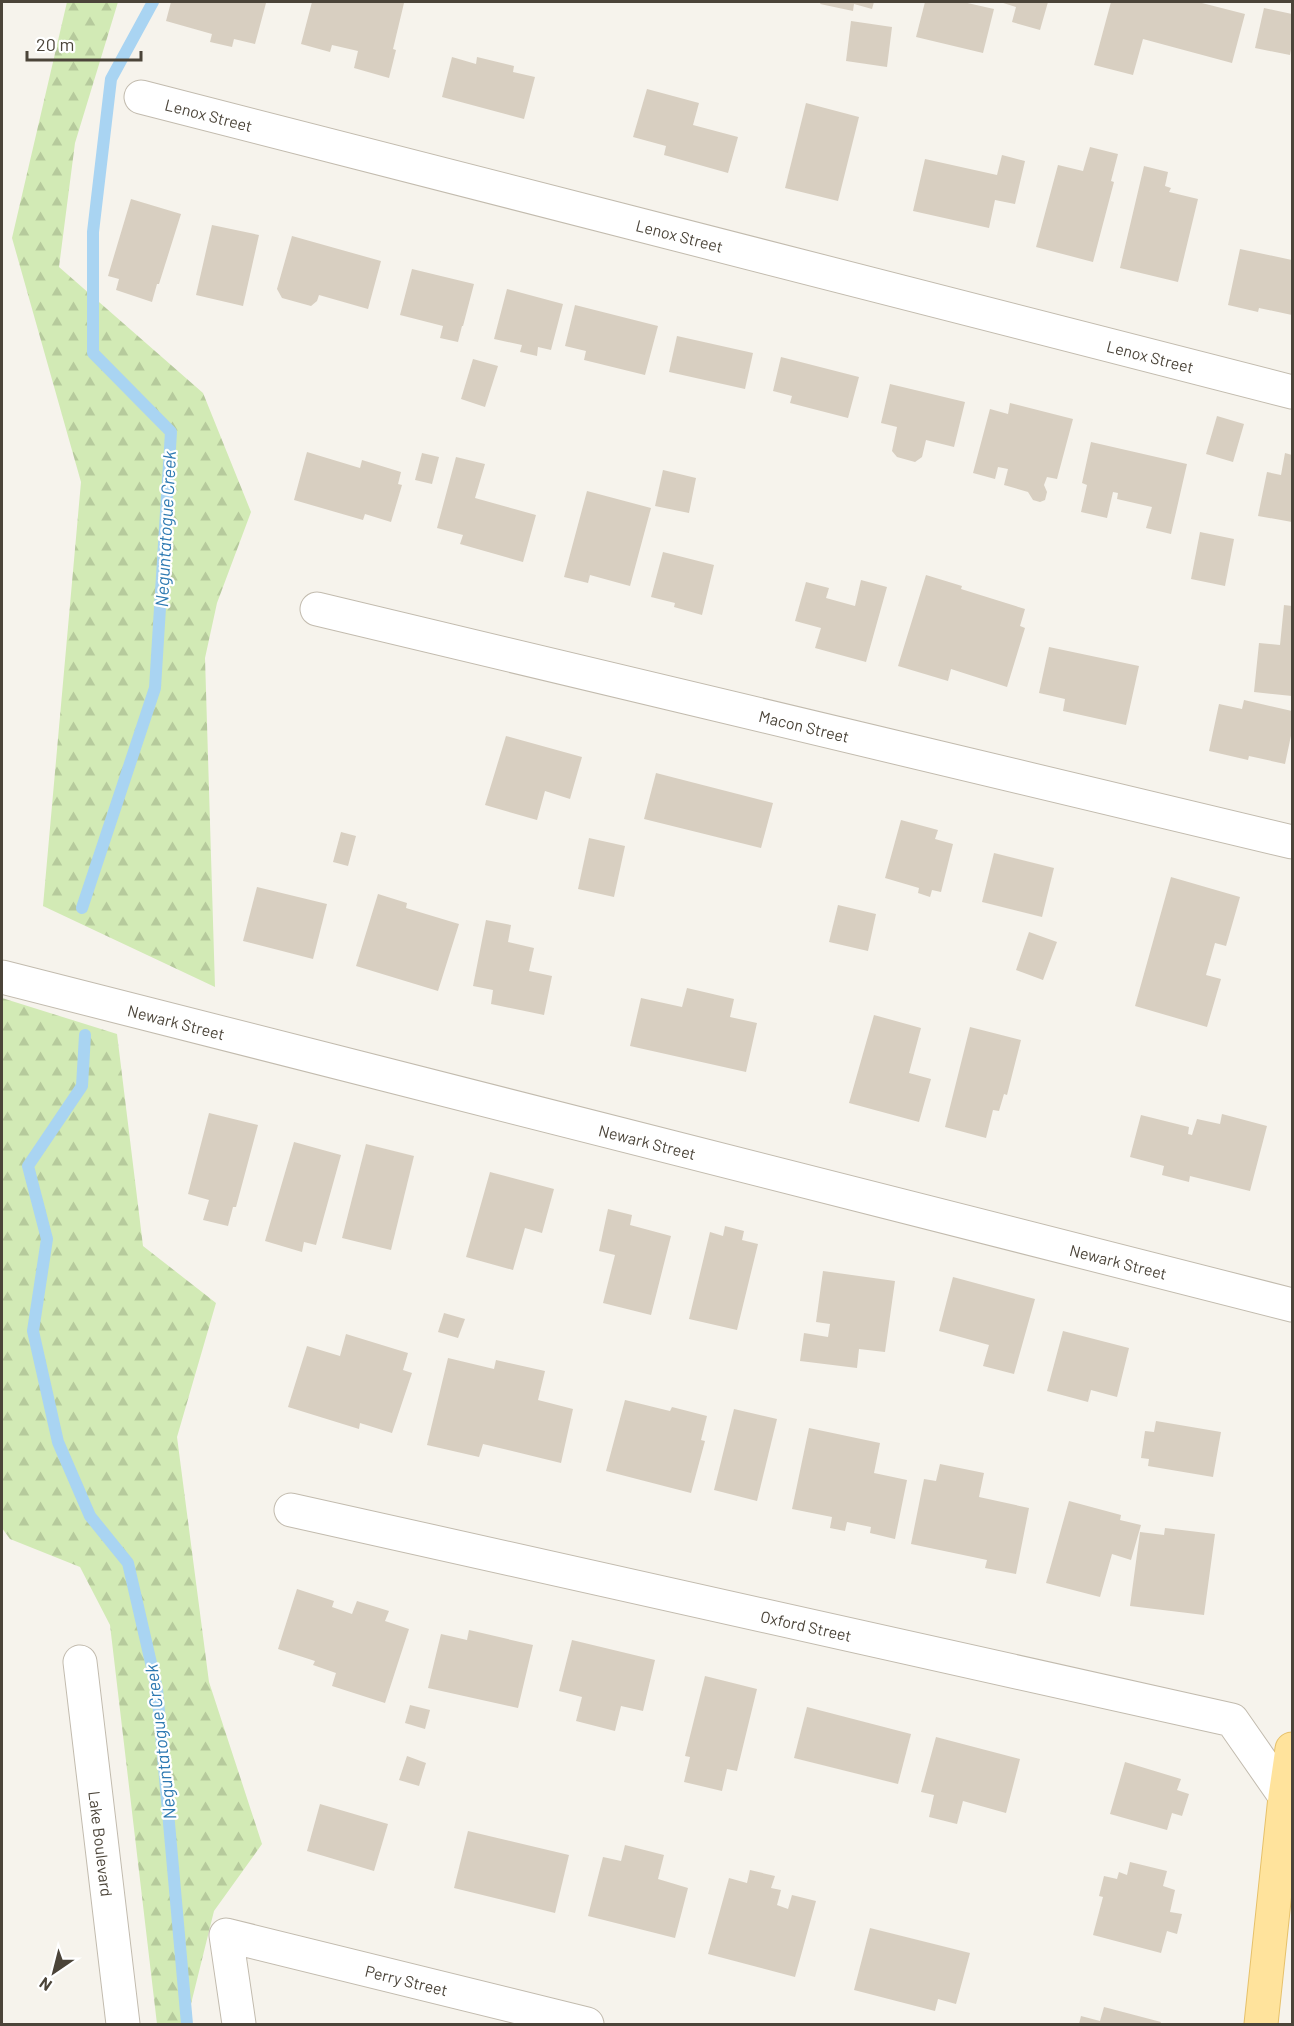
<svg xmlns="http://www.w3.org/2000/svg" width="1294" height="2026" viewBox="0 0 1294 2026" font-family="Barlow,sans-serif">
<defs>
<pattern id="forest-firs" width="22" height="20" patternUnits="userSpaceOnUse" patternTransform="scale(1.5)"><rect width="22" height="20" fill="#d2eab5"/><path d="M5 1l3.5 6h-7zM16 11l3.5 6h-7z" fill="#b6ca9c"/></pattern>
</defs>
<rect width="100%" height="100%" fill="#f6f3ec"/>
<g fill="url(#forest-firs)">
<polygon points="67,2 118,2 75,143 59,267 203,393 251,512 217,603 205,658 215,987 43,906 81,482 12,238"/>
<polygon points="2,998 117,1034 143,1246 216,1303 177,1437 209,1682 262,1844 214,1911 186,2024 157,2024 110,1625 80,1567 10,1539 2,1528"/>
</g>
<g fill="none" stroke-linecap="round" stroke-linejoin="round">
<g stroke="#a9d4f2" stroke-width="12">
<polyline points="82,908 155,688 171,432 93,353 93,232 111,79 153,2"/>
<polyline points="85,1035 82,1086 28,1166 47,1239 33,1331 58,1442 90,1516 128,1563 157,1689 187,2024"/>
</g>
</g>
<g fill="#d8cfc1">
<polygon points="171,2 260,2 266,3 255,44 234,39 232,47 210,42 212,34 166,21"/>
<polygon points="312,2 404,3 393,49 396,50 389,78 354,68 358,51 332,45 330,52 301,44"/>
<polygon points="821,2 874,2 872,9 854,4 853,11 820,4"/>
<polygon points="925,2 963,2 994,9 983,53 916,37"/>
<polygon points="1000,2 1048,2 1040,30 1012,22 1016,7"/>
<polygon points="1111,2 1198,2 1245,14 1232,63 1143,39 1133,75 1094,65"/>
<polygon points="1264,8 1292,14 1292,44 1290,55 1255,48"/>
<polygon points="851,21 892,27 887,67 846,61"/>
<polygon points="452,57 476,64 477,57 514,66 513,72 535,77 524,119 442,97"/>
<polygon points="647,89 699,103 693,125 738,137 728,173 664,155 666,146 633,137"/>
<polygon points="806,103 859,117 838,201 785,188"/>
<polygon points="1090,147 1118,154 1111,181 1114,182 1093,262 1036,247 1058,165 1083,171"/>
<polygon points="1002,155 1025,161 1015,204 995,200 989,228 913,211 925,159 997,175"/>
<polygon points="1144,166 1168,172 1165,186 1171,188 1169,192 1198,199 1178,282 1120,268"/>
<polygon points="131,199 181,214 159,284 157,284 152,302 116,290 119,279 108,276"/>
<polygon points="212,225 259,235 243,306 196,295"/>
<polygon points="292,236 381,261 368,309 319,295 317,301 311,306 282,298 277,289"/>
<polygon points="1240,249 1292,260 1292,315 1259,308 1258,312 1228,305"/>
<polygon points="412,269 474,284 463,326 462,326 458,342 440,338 443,326 400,315"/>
<polygon points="507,289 563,304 551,350 538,347 537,356 520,352 522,345 494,339"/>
<polygon points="575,305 658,326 645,375 584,360 586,351 565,346"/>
<polygon points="677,336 753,353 745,389 669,372"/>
<polygon points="781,357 859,377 848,418 790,403 792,396 773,391"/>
<polygon points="473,359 498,366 485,407 461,399"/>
<polygon points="890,384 965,402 954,447 926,440 922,457 915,462 897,457 892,451 897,427 881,423"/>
<polygon points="1010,403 1073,419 1057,479 1047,477 1044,485 1047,492 1045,500 1040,502 1033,500 1028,492 1004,485 1008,469 998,467 995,479 973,473 990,409 1008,414"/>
<polygon points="1217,416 1244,424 1233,462 1206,454"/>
<polygon points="1091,442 1187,464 1171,534 1146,528 1152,507 1117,499 1118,493 1113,492 1107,518 1081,512 1087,485 1082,483"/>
<polygon points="307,452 360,468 362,460 401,472 398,484 402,485 391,522 365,514 363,520 294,500"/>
<polygon points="422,453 439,457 432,484 415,480"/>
<polygon points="1285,453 1292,455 1292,522 1258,516 1267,472 1281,475"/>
<polygon points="456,457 485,464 475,498 536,515 523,562 460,544 463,535 437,528"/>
<polygon points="663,470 696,478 689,513 655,506"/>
<polygon points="587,491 651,508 630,586 590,575 588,583 564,577"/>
<polygon points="1200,532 1234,539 1225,586 1191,579"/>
<polygon points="663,552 714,565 702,615 674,607 675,603 651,597"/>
<polygon points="926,575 962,586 961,589 1025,609 1020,626 1025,628 1007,687 951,669 948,681 898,666"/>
<polygon points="861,580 887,587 866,662 815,648 821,628 795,621 806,582 829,588 826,598 855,606"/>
<polygon points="1284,605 1292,606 1292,696 1254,692 1259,643 1280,645"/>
<polygon points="1049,647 1139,666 1126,725 1063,711 1065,699 1039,693"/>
<polygon points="1244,700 1292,711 1292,731 1285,764 1249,756 1248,760 1209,751 1219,704 1242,709"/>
<polygon points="506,736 582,757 570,799 545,791 537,820 485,805"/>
<polygon points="656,773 773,803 761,848 644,819"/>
<polygon points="901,820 938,830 935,839 953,844 941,892 932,890 930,897 918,893 919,888 885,878"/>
<polygon points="341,832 356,836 348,866 333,862"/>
<polygon points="589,838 625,846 614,897 578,889"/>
<polygon points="994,853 1054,868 1042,917 982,902"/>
<polygon points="1171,877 1240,897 1226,946 1215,943 1206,975 1221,979 1207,1027 1135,1006"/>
<polygon points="257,887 327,904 313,959 243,941"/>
<polygon points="378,894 407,903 406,908 459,924 438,991 356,966"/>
<polygon points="838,905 876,914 868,951 829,942"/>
<polygon points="486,920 511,925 508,942 534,948 529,971 552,976 544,1015 491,1004 493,990 473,986"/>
<polygon points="1029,932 1057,942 1043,980 1016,970"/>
<polygon points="687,988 734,999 730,1017 757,1023 746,1072 630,1046 641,998 682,1007"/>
<polygon points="874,1015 921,1028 909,1073 931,1079 919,1122 849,1103"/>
<polygon points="970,1027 1021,1040 1007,1095 1004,1094 999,1111 993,1110 986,1138 945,1127"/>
<polygon points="209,1113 258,1125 236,1207 233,1207 228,1226 203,1220 209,1200 188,1194"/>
<polygon points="1222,1114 1267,1126 1250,1191 1190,1176 1189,1182 1162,1175 1164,1166 1130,1157 1141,1115 1189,1127 1188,1134 1192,1135 1197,1119 1220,1124"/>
<polygon points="294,1142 341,1155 316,1245 304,1242 302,1252 265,1241"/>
<polygon points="366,1144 414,1156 391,1250 342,1238"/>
<polygon points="490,1172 554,1189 542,1233 525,1228 513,1270 466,1257"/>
<polygon points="608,1209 632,1215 630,1225 671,1236 651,1315 603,1303 615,1255 599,1251"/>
<polygon points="725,1226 744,1231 742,1240 758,1244 737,1330 689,1319 710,1232 723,1236"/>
<polygon points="823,1271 895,1281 885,1352 859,1349 857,1368 800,1361 804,1333 828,1337 830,1324 816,1322"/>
<polygon points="953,1277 1035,1299 1014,1374 983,1366 989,1345 939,1331"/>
<polygon points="444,1313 465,1319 458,1338 438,1332"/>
<polygon points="1063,1331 1129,1348 1117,1397 1091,1390 1088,1402 1047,1391"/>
<polygon points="346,1334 408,1353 403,1370 412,1373 392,1433 360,1423 359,1429 288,1407 307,1346 340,1356"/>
<polygon points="448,1358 494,1369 496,1360 545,1371 538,1400 573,1409 561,1463 483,1444 479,1457 427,1445"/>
<polygon points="625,1400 670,1411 672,1407 707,1416 701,1440 705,1441 691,1493 606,1471"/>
<polygon points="734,1409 777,1419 757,1501 714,1490"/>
<polygon points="1156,1421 1221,1432 1213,1477 1148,1466 1149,1459 1141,1458 1145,1431 1154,1432"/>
<polygon points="809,1428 880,1443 874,1473 907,1480 895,1539 870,1533 871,1527 847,1522 845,1531 830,1528 832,1517 792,1509"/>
<polygon points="940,1464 984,1473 979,1497 1029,1508 1016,1574 985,1568 987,1560 911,1544 924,1479 936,1481"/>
<polygon points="1069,1501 1121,1515 1120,1520 1141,1525 1131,1560 1112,1554 1100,1597 1046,1583"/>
<polygon points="1165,1528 1215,1534 1204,1615 1130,1606 1140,1532 1164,1535"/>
<polygon points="297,1589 334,1601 332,1607 352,1614 357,1601 389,1611 385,1621 409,1629 385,1703 332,1686 336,1673 313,1665 315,1661 278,1649"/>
<polygon points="469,1630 533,1645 518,1708 428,1688 441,1634 467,1640"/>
<polygon points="572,1640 655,1660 643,1711 621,1706 615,1731 576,1721 582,1697 559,1691"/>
<polygon points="705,1676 757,1689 737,1771 727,1769 722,1791 684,1782 690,1757 685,1756"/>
<polygon points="410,1705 430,1710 425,1729 405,1723"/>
<polygon points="807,1707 911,1734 898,1784 794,1758"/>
<polygon points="936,1737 1020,1759 1006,1813 963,1801 957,1824 929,1817 934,1795 921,1792"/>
<polygon points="407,1756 426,1763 419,1786 399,1780"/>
<polygon points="1125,1762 1181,1779 1177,1790 1189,1794 1182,1816 1172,1813 1167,1830 1110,1814"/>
<polygon points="320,1804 388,1824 374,1871 307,1851"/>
<polygon points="468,1831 569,1855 555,1913 454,1888"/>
<polygon points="625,1845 664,1855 658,1879 688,1888 675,1938 588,1916 603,1857 621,1861"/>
<polygon points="1130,1862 1167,1871 1163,1886 1175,1890 1170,1912 1182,1914 1177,1934 1167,1931 1161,1953 1093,1935 1103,1897 1099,1896 1104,1876 1117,1879 1119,1872 1127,1875"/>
<polygon points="750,1870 775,1876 771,1888 781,1890 777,1905 788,1909 792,1895 816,1901 795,1977 708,1954 729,1878 747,1883"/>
<polygon points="870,1928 970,1953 956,2004 938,1999 935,2011 854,1990"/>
<polygon points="1104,2007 1161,2022 1160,2024 1079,2024 1081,2016 1100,2021"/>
</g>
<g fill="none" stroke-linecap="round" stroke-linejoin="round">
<g stroke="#c2bbae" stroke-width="35">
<g id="minor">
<path id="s1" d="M141 97 1292 392"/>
<path id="s2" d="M317 609 1292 842"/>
<path id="s3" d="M2 977 1292 1305"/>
<path id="s4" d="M291 1510 1232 1720 1292 1806"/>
<path id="s5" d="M80 1662 123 2024"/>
<path id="s6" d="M239 2024 226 1935 587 2024"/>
</g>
</g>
<g stroke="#e6c16a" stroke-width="35">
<polyline id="major" points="1261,2024 1285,1797 1292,1749"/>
</g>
<use href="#minor" stroke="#fff" stroke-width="33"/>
<use href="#major" stroke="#ffe39c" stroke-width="33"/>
</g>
<g text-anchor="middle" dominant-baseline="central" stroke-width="4.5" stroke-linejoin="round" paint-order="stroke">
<g font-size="16" fill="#4b4439" stroke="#fff">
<text stroke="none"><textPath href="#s1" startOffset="70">Lenox Street</textPath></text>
<text stroke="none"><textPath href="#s1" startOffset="556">Lenox Street</textPath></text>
<text stroke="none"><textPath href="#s1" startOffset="1042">Lenox Street</textPath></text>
<text stroke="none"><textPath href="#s2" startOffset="501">Macon Street</textPath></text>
<text stroke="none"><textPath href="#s3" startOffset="180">Newark Street</textPath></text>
<text stroke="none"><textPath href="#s3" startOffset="666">Newark Street</textPath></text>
<text stroke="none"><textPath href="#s3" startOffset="1152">Newark Street</textPath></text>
<text stroke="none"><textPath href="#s4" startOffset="528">Oxford Street</textPath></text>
<text stroke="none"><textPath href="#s5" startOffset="183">Lake Boulevard</textPath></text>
<text stroke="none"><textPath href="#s6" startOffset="276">Perry Street</textPath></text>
</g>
<g font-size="18" font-style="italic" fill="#2e7ab2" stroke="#fff">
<text transform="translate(165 529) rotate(-87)">Neguntatogue Creek</text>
<text transform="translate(160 1742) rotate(-97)">Neguntatogue Creek</text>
</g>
</g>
<rect width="1294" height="2026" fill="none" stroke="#4b4439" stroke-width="6"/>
<g transform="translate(54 1972) rotate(215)" stroke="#ffffff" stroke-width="4.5" paint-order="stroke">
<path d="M0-4.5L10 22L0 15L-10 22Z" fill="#4b4439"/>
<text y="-9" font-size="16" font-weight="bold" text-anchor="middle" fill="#4b4439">N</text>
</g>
<path d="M27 51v9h114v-9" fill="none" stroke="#4b4439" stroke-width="3"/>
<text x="36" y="51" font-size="18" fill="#4b4439" stroke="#ffffff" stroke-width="4.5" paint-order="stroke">20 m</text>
</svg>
